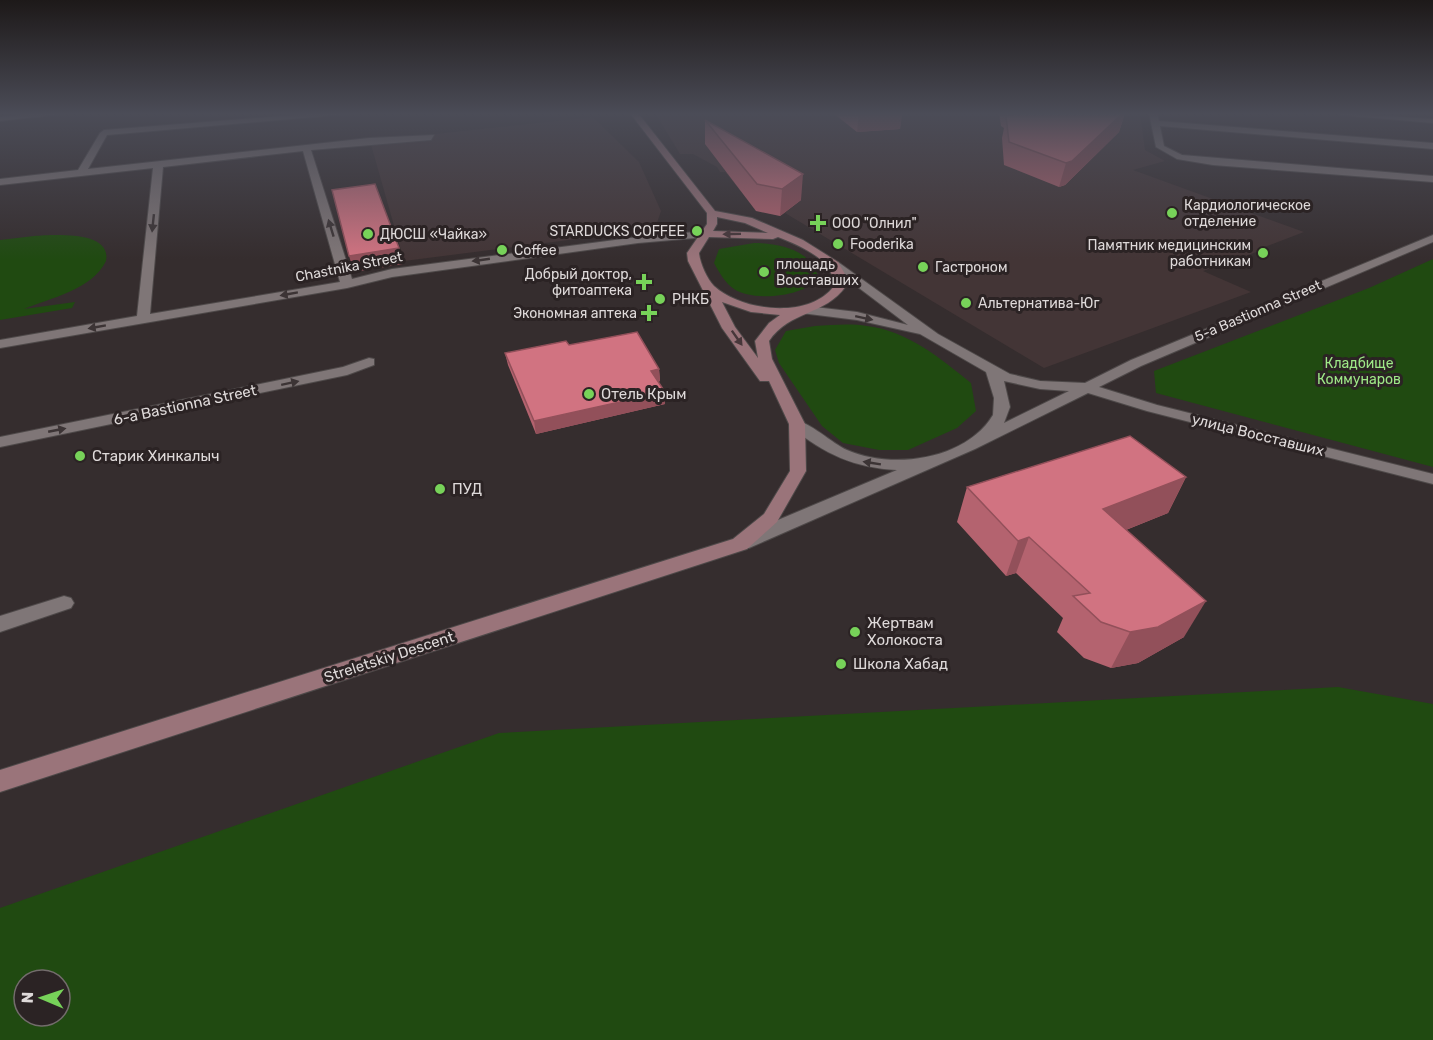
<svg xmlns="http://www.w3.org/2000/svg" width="1433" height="1040" viewBox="0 0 1433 1040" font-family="Rubik,sans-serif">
<rect width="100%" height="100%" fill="#352d2e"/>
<g fill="#433536">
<polygon points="655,113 1140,113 1145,150 1165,161 1133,170 1304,232 1262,248 1265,249 1203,271 1251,292 1044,368 785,213 780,216 754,210 757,208 752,205 725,172 720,172 717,167 693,154 680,154"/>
<polygon points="593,117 639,162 661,211 655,229 404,261 370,141"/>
</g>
<g fill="#204a11" fill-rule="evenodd">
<path d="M34 236C53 235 112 230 106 261 92 290 50 298 24 309L75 302 72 308 0 320V240Z"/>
<path d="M754 243C778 243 813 250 818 278 805 297 753 302 734 289 725 283 719 272 714 263L719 249Z"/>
<polygon points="1433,259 1433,467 1156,393 1154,371 1369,288"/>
<path d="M815 326C832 325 850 323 867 326 908 331 940 358 971 383L976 411 957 428 908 450H879L843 443 822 426 779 363 775 350 786 331Z"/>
<path d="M1338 687 1433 704V1040H0V908L499 733ZM24 980H60V1016H24Z"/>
</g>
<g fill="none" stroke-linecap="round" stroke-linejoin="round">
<g stroke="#4e4949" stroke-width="2">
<g id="street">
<polygon points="35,113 70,113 0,121 0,117"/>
<path d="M320 113H359L107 135 88 169 369 138 434 135 431 140 311 150 352 279 392 269 638 237 706 231 712 234 706 237 638 243 392 277 347 288 0 348V340L137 316 153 168 0 185V179L78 170 100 133 104 130ZM303 151 340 282 150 314 163 167Z"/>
<polygon points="1149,113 1157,113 1159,121 1433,143 1433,149 1160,126 1164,146 1182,155 1433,176 1433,182 1213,165 1177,159 1156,147"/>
<polygon points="1337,113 1433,119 1433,123 1341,115"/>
<path d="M1433 235V242L1141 366 1099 387 1157 405 1433 474V484L1147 411 1088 393 975 449 749 548H735L733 543 735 538 897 470C855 468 824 454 791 427L789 424 791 421C805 417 832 444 847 450 892 470 966 460 993 415L994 398 986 372 920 334 857 320 801 313V307L806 306 857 312 908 325 830 266V262H838L938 334 1010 374 1040 381 1085 383 1131 360ZM1004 381 1040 389 1069 391 1004 423 1010 407Z"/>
<polygon points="369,358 374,359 374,365 347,375 0,447 0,437 343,367"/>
<polygon points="64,596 71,598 74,603 71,608 0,632 0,616"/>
</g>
</g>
<g stroke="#4e4949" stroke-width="2">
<path id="secondary" d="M630 113H638L715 211 752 218 803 240 838 262 846 276V286C825 316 790 310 769 341L772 359 805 424 806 471 777 522 747 549 0 792V770L733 539 764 514 790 471 789 424 769 381H760L722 328 688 261 687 253 707 224V213ZM717 217 745 223 768 233 713 231 717 224ZM709 237 773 239 778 237C800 246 834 259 834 286 810 319 743 312 714 286 707 279 700 263 699 253ZM722 302 751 312 780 315 769 323 755 341 758 358 735 327Z"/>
</g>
<use href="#street" fill="#7f7677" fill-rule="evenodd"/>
<use href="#secondary" fill="#9a747a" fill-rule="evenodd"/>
</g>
<g fill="#b4636f">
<polygon points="833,113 902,113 900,129 857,132"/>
<polygon points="999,113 1125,113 1119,132 1065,185 1059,187 1004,165 1002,138 1004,128 1001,126"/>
<polygon points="705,120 801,200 780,216 756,211 705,144"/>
<polygon points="569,345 659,369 660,381 658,382 665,392 665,404 536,434 508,365 505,353"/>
<polygon points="1186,477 1168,513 1126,530 1184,637 1138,663 1111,668 1084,658 1057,632 1063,618 1016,573 1006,576 957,522 967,487"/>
</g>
<g fill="#92505a">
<polygon points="859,113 902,113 900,129 857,132"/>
<polygon points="1123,113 1125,113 1119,132 1065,185 1059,187 1066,163"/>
<polygon points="803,174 801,200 780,216 782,189"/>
<polygon points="399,248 403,264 354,272 349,256"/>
<polygon points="659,369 660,381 652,383 651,371"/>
<polygon points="665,392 665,404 536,434 534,421"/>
<polygon points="1186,477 1168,513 1088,545 1103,509"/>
<polygon points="1029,537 1016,573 1006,576 1018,541"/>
<polygon points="1206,601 1184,637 1138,663 1111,668 1130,632"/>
</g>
<g fill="#d17381" stroke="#92505a" stroke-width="1.5">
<polygon points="1020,113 1123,113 1072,161 1066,163 1009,142 1006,116"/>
<polygon points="705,120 803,174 782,189 757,184"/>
<polygon points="375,184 399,248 349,256 332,190"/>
<polygon points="637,332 659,369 651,371 665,392 534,421 505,353 566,341 569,345"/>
<polygon points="1130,436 1186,477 1103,509 1206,601 1158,627 1130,632 1101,622 1073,596 1090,593 1029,537 1018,541 967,487"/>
</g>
<defs><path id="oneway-solid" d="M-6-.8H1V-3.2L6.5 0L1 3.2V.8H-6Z" transform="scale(1.5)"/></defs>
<g fill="#3c3435">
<use href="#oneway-solid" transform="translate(153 223) rotate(96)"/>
<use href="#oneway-solid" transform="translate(331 228) rotate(-107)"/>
<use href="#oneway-solid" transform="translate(481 260) rotate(172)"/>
<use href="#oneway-solid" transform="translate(289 294) rotate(170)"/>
<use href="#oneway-solid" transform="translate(864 318) rotate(12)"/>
<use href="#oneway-solid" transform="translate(97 327) rotate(170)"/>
<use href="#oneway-solid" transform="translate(290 383) rotate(-12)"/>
<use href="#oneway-solid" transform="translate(57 430) rotate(-11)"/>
<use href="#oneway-solid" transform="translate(872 463) rotate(-171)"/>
</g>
<g fill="#47373a">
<use href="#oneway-solid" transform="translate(732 234) rotate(179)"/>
<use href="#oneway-solid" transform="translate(737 338) rotate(55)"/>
</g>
<linearGradient id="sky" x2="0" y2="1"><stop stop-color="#1d1919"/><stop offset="0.44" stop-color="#4b4c57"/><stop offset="1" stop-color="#4b4c57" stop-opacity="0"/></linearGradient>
<rect width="1433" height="259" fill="url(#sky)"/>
<g fill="#77d259" stroke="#2b2324" stroke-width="2">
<circle cx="1172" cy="213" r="6"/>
<path d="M815 214h6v6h6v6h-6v6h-6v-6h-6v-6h6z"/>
<circle cx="697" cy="231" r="6"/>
<circle cx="368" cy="234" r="6"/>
<circle cx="838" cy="244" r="6"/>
<circle cx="502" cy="250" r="6"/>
<circle cx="1263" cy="253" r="6"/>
<circle cx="923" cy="267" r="6"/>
<circle cx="764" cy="272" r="6"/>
<path d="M641 273h6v6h6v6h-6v6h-6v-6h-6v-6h6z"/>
<circle cx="660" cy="299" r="6"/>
<circle cx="966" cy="303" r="6"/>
<path d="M646 304h6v6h6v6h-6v6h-6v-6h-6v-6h6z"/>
<circle cx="589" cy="394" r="6"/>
<circle cx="80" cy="456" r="6"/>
<circle cx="440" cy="489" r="6"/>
<circle cx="855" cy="632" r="6"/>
<circle cx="841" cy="664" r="6"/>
</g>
<g text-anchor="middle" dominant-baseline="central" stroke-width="6" stroke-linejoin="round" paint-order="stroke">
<g font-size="14" fill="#ded9d9" stroke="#2b2324" text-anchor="start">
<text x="1184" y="205">Кардиологическое<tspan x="1184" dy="16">отделение</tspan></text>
<text x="832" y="223">ООО "Олнил"</text>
<text x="685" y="231" text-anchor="end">STARDUCKS COFFEE</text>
<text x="380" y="234">ДЮСШ «Чайка»</text>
<text x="850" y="244">Fooderika</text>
<text x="1251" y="245" text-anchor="end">Памятник медицинским<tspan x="1251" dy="16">работникам</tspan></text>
<text x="514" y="250">Coffee</text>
<text x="776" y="264">площадь<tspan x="776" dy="16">Восставших</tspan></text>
<text x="935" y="267">Гастроном</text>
<text x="632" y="274" text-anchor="end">Добрый доктор,<tspan x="632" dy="16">фитоаптека</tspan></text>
<text x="672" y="299">РНКБ</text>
<text x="978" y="303">Альтернатива-Юг</text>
<text x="637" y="313" text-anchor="end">Экономная аптека</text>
</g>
<g font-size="14" fill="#ded9d9" stroke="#2b2324">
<text transform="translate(349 267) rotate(-11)">Chastnika Street</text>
<text transform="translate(1258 311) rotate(-23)">5-a Bastionna Street</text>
</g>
<g font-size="14" fill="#9ee887" stroke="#2b2324">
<text x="1359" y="363">Кладбище<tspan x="1359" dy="16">Коммунаров</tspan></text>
</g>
<g font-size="15" fill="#ded9d9" stroke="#2b2324" text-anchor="start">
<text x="601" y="394">Отель Крым</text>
<text x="92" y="456">Старик Хинкалыч</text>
<text x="452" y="489">ПУД</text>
<text x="867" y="623">Жертвам<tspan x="867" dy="17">Холокоста</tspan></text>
<text x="853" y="664">Школа Хабад</text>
</g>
<g font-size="15" fill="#ded9d9" stroke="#2b2324">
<text transform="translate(185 405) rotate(-12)">6-a Bastionna Street</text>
<text transform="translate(1258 435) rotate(14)">улица Восставших</text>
<text transform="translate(389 657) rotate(-18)">Streletskiy Descent</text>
</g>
</g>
<g transform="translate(42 998) rotate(272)"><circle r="28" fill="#2b2324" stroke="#736c6c" stroke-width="1.5"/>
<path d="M0-4.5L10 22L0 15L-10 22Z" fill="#77d259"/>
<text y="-9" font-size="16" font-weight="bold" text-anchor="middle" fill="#ded9d9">N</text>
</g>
</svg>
